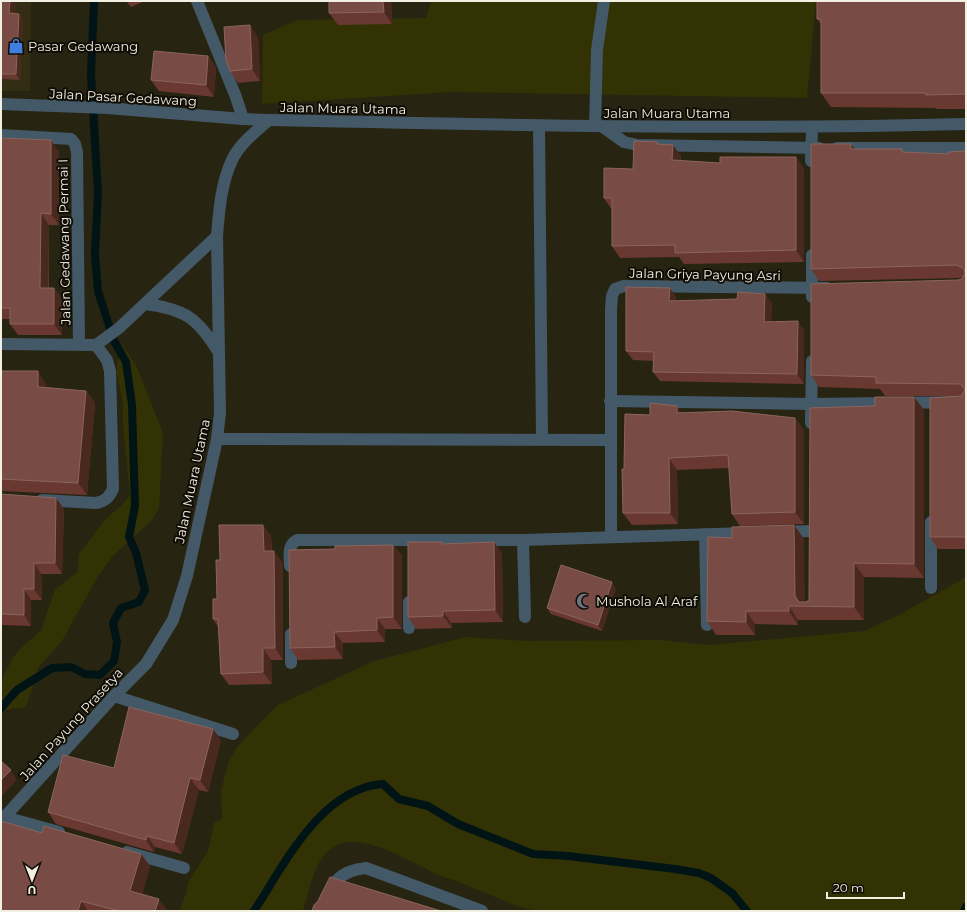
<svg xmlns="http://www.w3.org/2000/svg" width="967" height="912" viewBox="0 0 967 912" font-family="Montserrat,sans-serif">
<rect width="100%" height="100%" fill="#282412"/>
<polygon fill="#332d14" points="1,1 31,1 30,91 1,91"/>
<g fill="#323204">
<polygon points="431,1 816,1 807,98 451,92 262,104 263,35 297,20 426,18"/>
<polygon points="121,344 136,365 163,433 159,508 153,519 113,556 98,576 62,641 39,667 26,707 1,710 1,681 12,659 19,650 41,630 55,590 77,572 79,554 105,520 123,504 130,495 123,427 123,403 116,370"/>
<path d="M966 577V911H540L519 907 451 879C436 876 424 867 410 861 378 845 337 825 317 867 310 881 308 896 303 911H179L186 894 188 882 208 851 214 823 222 819 221 790 229 761 238 746 257 726 278 705 374 661 466 637 527 641 660 640 708 645 864 631 899 615Z"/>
</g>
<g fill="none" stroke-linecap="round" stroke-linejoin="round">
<g stroke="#001416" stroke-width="8">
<polyline points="1,708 17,690 52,668 71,667 85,674 100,675 114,661 117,642 113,623 121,608 139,602 145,590 136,553 129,537 135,506 132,405 126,362 114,341 98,291 95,254 98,193 91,74 94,1"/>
<path d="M254 911C284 865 321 788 383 784L399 799 428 806 458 824 533 854 568 856 675 869 699 873 711 878 732 893 747 911"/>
<polyline points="964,911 966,907"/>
</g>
<g stroke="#445968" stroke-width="12">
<polyline points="539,126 542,439"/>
<polyline points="217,439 610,440"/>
</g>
<g stroke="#445968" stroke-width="12">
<polyline points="197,1 236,97 243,119 269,120"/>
<polyline points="1,104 107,108 243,119"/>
<polyline points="595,126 597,50 604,1"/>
<polyline points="603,127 624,142 637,145 819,148"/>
<polyline points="1,135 71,139 75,144 77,152 79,344"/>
<polyline points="837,148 966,148"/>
<polyline points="811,161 812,128"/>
<polyline points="812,255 812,297"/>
<path d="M145 304C185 309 198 318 219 353"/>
<path d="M1 344 96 345 107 360 110 371 113 489C109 497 106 501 96 503L42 500"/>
<polyline points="96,345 119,328 217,236"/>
<polyline points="610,401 812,404 966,402"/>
<polyline points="811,423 812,361"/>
<polyline points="782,532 811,531"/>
<polyline points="705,534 707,625"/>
<polyline points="611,536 611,309 612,296 615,289 624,286 827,288"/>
<polyline points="523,540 525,617"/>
<path d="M290 566C290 556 287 545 297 540H523L748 533"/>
<polyline points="931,588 931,522"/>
<polyline points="409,602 409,628"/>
<polyline points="291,634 291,663"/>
<polyline points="114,696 233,734"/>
<polyline points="1,816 59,832"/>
<path d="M1 821 114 696 146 664 173 620 187 576 217 439 220 413 217 236C219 211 221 182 233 158 241 143 256 131 269 120 502 125 733 130 966 124"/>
<polyline points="127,852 184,868"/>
<path d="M320 911C331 886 336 871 366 868L482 911"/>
</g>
</g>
<g fill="#693831">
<polygon points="1,1 15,1 14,13 23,20 20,80 1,79"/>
<polygon points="126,1 145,1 131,7"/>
<polygon points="329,1 391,1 392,24 338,25 329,13"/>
<polygon points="966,1 966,109 937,109 935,108 831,107 821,93 821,24 817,19"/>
<polygon points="258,37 260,81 238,83 230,71"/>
<polygon points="208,56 216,67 214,97 159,91 151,80"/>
<polygon points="1,138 59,152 59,225 49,225 49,288 54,288 62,299 62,335 18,335 10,324 10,319 1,319"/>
<polygon points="659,144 681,156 681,161 720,163 796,157 804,169 804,262 684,264 679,257 620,258 612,246 612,210 604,198 633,169"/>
<polygon points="855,149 904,152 948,154 966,151 966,549 938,549 930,537 961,396 885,396 880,389 819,387 811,375 958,280 962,279 963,278 819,281 811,269"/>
<polygon points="676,297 676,301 772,303 771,322 804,330 804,384 660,381 653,372 654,361 633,360 626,351"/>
<polygon points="1,371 46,384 46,387 86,391 95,403 87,495 1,491"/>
<polygon points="914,397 924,410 924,578 864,577 864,620 798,620 798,625 755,624 755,635 716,635 707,621 794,525 804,539 804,602 806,602 809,600 875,406"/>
<polygon points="682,413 795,418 804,430 804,524 740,526 732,514 729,468 677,470 678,524 632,525 623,513 624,469 650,415"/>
<polygon points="1,494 64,509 62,574 41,574 42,600 31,600 31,626 1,625"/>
<polygon points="263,525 271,536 272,551 283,563 283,660 271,660 272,684 229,685 221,674 218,627 213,619 217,599 220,560"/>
<polygon points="494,542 502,554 503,622 451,623 452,628 416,629 408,617 443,544"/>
<polygon points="393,545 402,556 402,629 385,629 385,642 343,643 343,659 298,660 290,648 335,549"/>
<polygon points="616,588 602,631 551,614 547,608"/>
<polygon points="221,740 208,792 199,790 182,854 155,847 154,852 56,824 48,812 114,768"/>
<polygon points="141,854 150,866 142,894 167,911 1,911"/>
</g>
<g fill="#49281d">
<polygon points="10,1 15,1 13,19 9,13"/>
<polygon points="383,1 391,1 392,24 384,12"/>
<polygon points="19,14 23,20 20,80 16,74"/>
<polygon points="250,25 258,37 260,81 252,69"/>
<polygon points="208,56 216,67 214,97 206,85"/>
<polygon points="51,140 59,152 59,225 51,214"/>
<polygon points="851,144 860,156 851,149"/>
<polygon points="673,145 681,156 680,172 672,160"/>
<polygon points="796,157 804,169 804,262 796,250"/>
<polygon points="41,213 49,225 48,299 40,288"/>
<polygon points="54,288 62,299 62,335 54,324"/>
<polygon points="670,288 676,297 676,310 669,301"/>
<polygon points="765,294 772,303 770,331 764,322"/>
<polygon points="798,321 804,330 804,384 797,374"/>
<polygon points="38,371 46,384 46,399 38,387"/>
<polygon points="86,391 95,403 87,495 78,483"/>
<polygon points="914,397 924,410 924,578 914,564"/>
<polygon points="677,406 685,418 677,413"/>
<polygon points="795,418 804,430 804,524 795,512"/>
<polygon points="669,458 677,470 678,524 670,513"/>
<polygon points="56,498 64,509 62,574 55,563"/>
<polygon points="263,525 271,536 272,563 264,551"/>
<polygon points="794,525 804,539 805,606 802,606 795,596"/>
<polygon points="494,542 502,554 503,622 495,610"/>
<polygon points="393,545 402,556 402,629 393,617"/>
<polygon points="274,551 283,563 283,660 275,648"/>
<polygon points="34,563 41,574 42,600 34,589"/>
<polygon points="854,563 864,577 864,620 854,607"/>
<polygon points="612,582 616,588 602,631 598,625"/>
<polygon points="24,589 31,600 31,626 24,615"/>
<polygon points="789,606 798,620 798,625 789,611"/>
<polygon points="443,611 451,623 452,628 443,616"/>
<polygon points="746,611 755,624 755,635 746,622"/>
<polygon points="377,618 385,629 385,642 377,630"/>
<polygon points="334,632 343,643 343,659 335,647"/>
<polygon points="263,648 271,660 272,684 263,672"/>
<polygon points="213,729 221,740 208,792 200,780"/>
<polygon points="11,770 17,780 1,797 1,780"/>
<polygon points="190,778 199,790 182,854 174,843"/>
<polygon points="147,836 155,847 154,852 146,840"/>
<polygon points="141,854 150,866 139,903 130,891"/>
<polygon points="159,899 168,911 155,911"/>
<polygon points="81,901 88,911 78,911"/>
</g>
<g fill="#784b44" stroke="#8b655d">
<polygon points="1,1 10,1 9,13 19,14 16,74 1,74"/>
<polygon points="329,1 383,1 384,12 329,13"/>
<polygon points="817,1 966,1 966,94 926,95 926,93 821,93 821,19 817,19"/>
<polygon points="250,25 252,69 230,71 226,60 224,27"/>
<polygon points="154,51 208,56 206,85 151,80"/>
<polygon points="1,138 51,140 51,214 41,213 40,288 54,288 54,324 10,324 10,308 1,308"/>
<polygon points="634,141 657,142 657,144 673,145 672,160 720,163 720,157 796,157 796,250 675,253 675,245 612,246 612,198 604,198 604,168 633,169"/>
<polygon points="811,144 851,144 851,149 902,149 902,152 948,154 948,152 966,151 966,537 930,537 930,398 961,396 965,390 961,384 876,383 876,377 811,375 811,284 958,280 962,279 965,273 964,269 957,265 811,269"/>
<polygon points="626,287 670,288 669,301 737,299 738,292 765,294 764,322 798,321 797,374 653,372 654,352 626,351"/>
<polygon points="1,371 38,371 38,387 86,391 78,483 1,479"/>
<polygon points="875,397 914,397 914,564 854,563 854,607 789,606 789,611 746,611 746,622 707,621 708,537 732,538 732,527 794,525 795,596 799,602 806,602 809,600 810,408 875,406"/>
<polygon points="650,403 677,406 677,413 732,411 795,418 795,512 732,514 728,455 669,458 670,513 623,513 622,469 624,469 625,414 650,415"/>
<polygon points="1,494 56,498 55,563 34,563 34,589 24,589 24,615 1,614"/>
<polygon points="219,525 263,525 264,551 274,551 275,648 263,648 263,672 221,674 218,619 213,619 213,599 217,599 216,560 220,560"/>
<polygon points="408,542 442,542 442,544 494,542 495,610 443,611 443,616 408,617"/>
<polygon points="393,545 393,617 377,618 377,630 334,632 335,647 290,648 289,550 335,549 335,546"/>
<polygon points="561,565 612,582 598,625 547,608"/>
<polygon points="129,707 213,729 200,780 190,778 174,843 147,836 146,840 48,812 63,755 114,768"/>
<polygon points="1,761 11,770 1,780"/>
<polygon points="1,821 42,833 44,826 141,854 130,891 159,899 155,911 119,911 81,901 78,911 1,911"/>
<polygon points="330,877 441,911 312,911 314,905 318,901"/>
</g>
<defs>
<g id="shop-bare" transform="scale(1.2)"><path d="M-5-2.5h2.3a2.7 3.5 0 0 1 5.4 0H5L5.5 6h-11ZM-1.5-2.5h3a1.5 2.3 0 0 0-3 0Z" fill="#3f7fe0" stroke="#0f0d06" stroke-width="2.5" paint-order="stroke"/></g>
<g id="mosque-bare" transform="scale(1.2)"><path d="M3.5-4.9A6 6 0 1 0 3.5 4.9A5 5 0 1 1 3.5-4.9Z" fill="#6b7280" stroke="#0f0d06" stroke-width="2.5" paint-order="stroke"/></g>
</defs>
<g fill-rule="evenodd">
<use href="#shop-bare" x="16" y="46"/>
<use href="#mosque-bare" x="584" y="601"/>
</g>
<g text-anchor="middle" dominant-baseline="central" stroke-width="4" stroke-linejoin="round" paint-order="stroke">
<g font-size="13" fill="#f2efe3" stroke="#0f0d06" text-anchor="start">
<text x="28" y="46">Pasar Gedawang</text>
<text x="596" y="601">Mushola Al Araf</text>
</g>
<g font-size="13" fill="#f2efe3" stroke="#0f0d06">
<text transform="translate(123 97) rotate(3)">Jalan Pasar Gedawang</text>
<text transform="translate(343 108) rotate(1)">Jalan Muara Utama</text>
<text x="667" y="113">Jalan Muara Utama</text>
<text transform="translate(64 242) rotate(-91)">Jalan Gedawang Permai I</text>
<text transform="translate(705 274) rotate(1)">Jalan Griya Payung Asri</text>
<text transform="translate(192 481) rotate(-78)">Jalan Muara Utama</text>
<text transform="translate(71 724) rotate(-48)">Jalan Payung Prasetya</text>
</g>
</g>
<rect width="967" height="912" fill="none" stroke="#f2efe3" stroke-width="4"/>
<g transform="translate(32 880) rotate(180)" stroke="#0f0d06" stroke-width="3" paint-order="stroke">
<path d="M0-3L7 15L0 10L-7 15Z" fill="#f2efe3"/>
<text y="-6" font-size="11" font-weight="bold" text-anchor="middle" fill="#f2efe3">U</text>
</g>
<path d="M827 892v6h77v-6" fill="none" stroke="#f2efe3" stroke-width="2"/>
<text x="833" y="892" font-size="12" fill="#f2efe3" stroke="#0f0d06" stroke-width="3" paint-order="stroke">20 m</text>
</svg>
